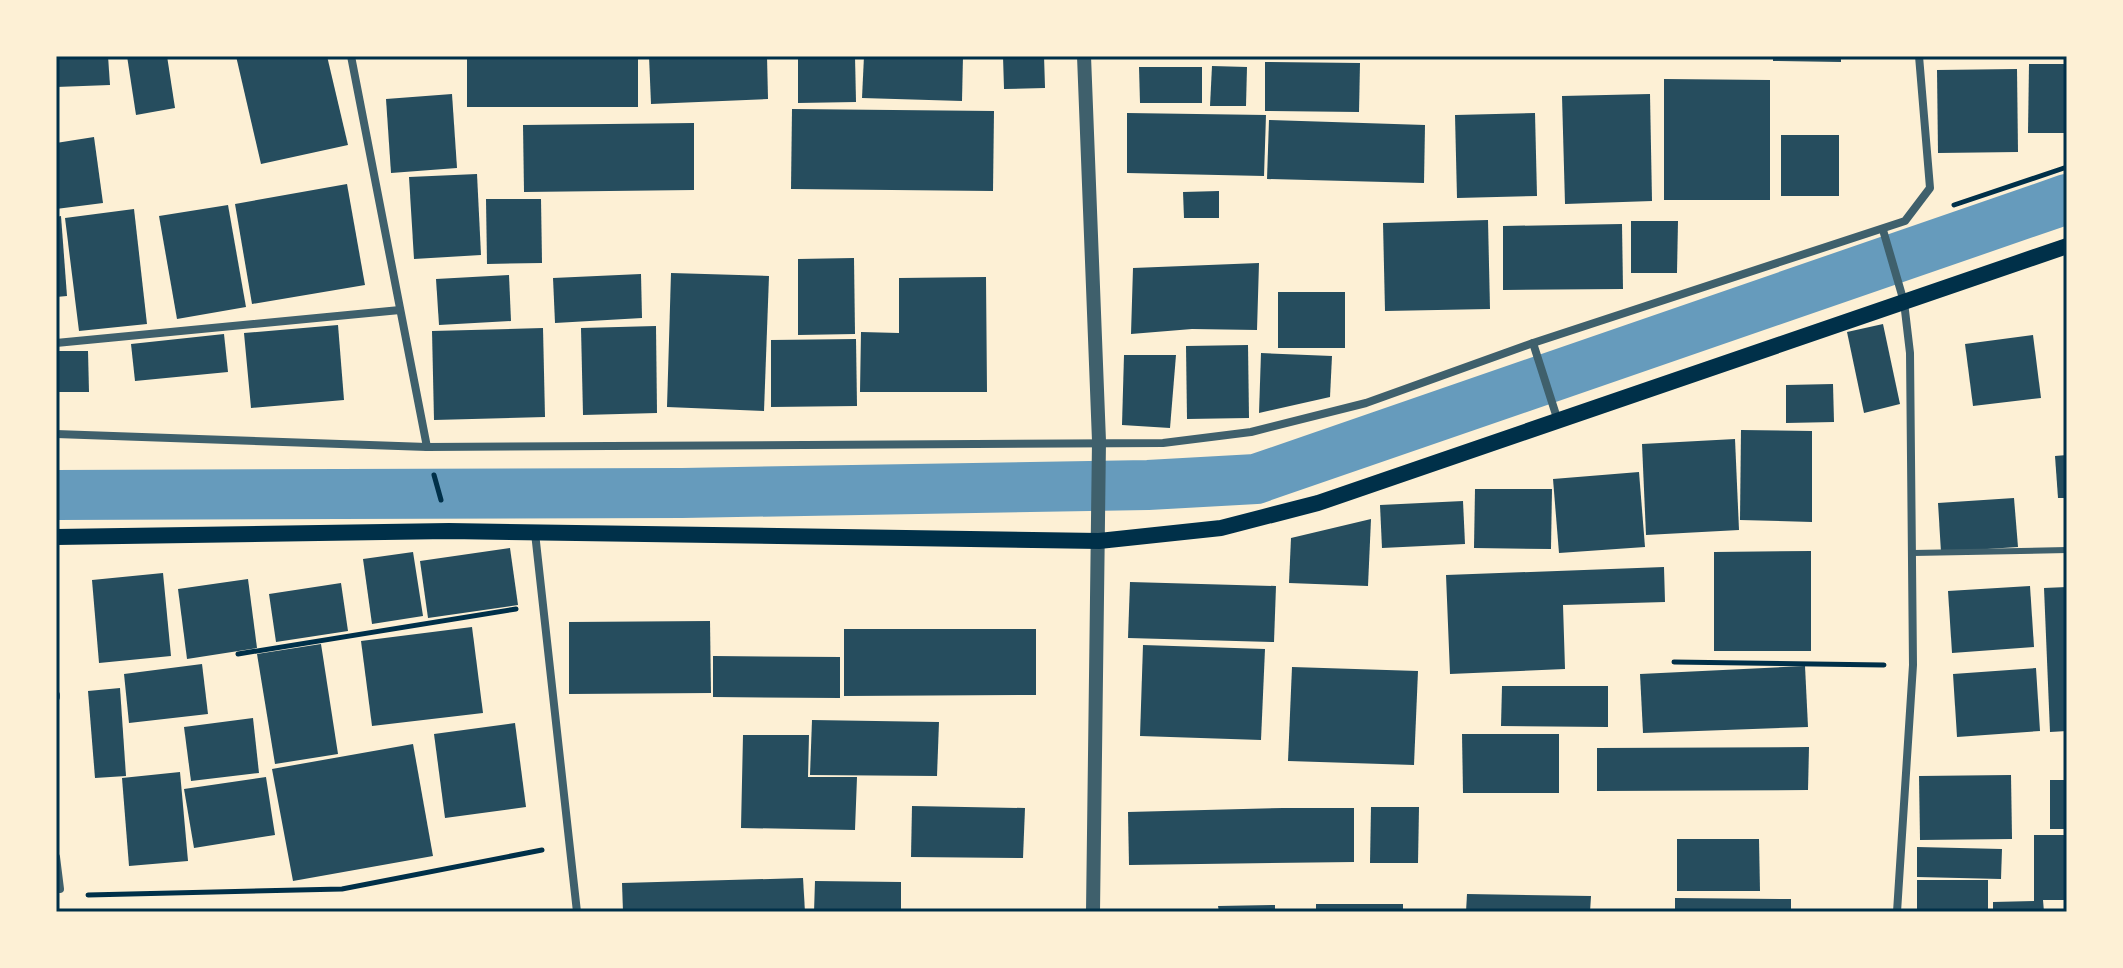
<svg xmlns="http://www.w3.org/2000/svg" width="2123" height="968" viewBox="0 0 2123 968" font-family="'Roboto Condensed',sans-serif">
<rect width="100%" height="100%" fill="#fdf0d5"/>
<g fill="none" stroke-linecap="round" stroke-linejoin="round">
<polyline stroke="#669bbc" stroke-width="50" points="56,495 682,493 1148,485 1256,479 2067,199"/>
</g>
<g fill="#264d5e">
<polygon points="56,56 108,56 110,85 56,87"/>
<polygon points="127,56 167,56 175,108 136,115"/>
<polygon points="236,56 327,56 348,145 261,164"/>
<rect x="467" y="56" width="171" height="51"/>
<polygon points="649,56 767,56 768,99 651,104"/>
<polygon points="798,56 855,56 856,102 798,103"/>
<polygon points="864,56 963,56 962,101 862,98"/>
<polygon points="1003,56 1044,56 1045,88 1004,89"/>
<polygon points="1773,56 1841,56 1841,62 1773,61"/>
<polygon points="1265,62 1360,63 1359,112 1265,111"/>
<polygon points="2029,64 2067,64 2067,133 2028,133"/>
<polygon points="1212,66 1247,67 1246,106 1210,106"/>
<polygon points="1139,67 1202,67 1202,103 1140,103"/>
<polygon points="2017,69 2018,152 1938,153 1937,70"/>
<polygon points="1664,79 1770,80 1770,200 1664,200"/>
<polygon points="452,94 457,168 391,173 386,99"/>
<polygon points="1650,94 1652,201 1565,204 1562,96"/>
<polygon points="792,109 994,111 993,191 791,189"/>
<polygon points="1127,113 1266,115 1264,176 1127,173"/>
<polygon points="1535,113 1537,196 1457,198 1455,115"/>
<polygon points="1269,120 1425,125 1424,183 1267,179"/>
<polygon points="694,123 694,190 524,192 523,125"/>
<rect x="1781" y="135" width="58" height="61"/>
<polygon points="94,137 103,203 56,209 56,143"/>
<polygon points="477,174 481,255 414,259 409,177"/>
<polygon points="347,184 365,285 252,304 235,204"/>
<polygon points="1219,191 1219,218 1184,218 1183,192"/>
<polygon points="486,199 541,199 542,263 487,264"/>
<polygon points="228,205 246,307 177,319 159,216"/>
<polygon points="134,209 147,324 79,331 65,218"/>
<polygon points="61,216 67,296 56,297 56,217"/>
<polygon points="1488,220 1490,309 1385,311 1383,223"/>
<polygon points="1631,221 1678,221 1677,273 1631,273"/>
<polygon points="1622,224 1623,289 1503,290 1503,226"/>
<polygon points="854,258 855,334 798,335 798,259"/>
<polygon points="1259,263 1257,330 1192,329 1131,334 1133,268"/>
<polygon points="671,273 769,276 764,411 667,407"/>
<polygon points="641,274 642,318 555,323 553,278"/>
<polygon points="509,275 511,321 439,325 436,279"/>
<polygon points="986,277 987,392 860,392 861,332 899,333 899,278"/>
<rect x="1278" y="292" width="67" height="56"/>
<polygon points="1883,324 1900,404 1864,413 1847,332"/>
<polygon points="338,325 344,400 251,408 244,333"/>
<polygon points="656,326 657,413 583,415 581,328"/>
<polygon points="543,328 545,417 434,420 432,331"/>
<polygon points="224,334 228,372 135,381 131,344"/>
<polygon points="2033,335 2041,398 1973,406 1965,344"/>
<polygon points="856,339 857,406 771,407 771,340"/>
<polygon points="1248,345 1249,418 1187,419 1186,346"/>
<polygon points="56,351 88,351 89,392 56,392"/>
<polygon points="1261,353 1332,356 1330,397 1259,413"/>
<polygon points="1124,355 1176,355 1170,428 1122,425"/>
<polygon points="1833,384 1834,422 1786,423 1786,385"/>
<polygon points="1741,430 1812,431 1812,522 1740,520"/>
<polygon points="1735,439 1739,530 1646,535 1642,444"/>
<polygon points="2067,455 2067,498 2058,498 2055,456"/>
<polygon points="1639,472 1645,547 1559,553 1553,479"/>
<polygon points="1475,489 1552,489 1551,549 1474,548"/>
<polygon points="2014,498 2018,547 1941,552 1938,503"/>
<polygon points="1463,501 1465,544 1382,548 1380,505"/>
<polygon points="1371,519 1368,586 1289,583 1291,538"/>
<polygon points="510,548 518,605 428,618 420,561"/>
<polygon points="1811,551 1811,651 1714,651 1714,552"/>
<polygon points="413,552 423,616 372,624 363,559"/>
<polygon points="1664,567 1665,602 1563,605 1565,669 1450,674 1446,575"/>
<polygon points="163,573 171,656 99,663 92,580"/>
<polygon points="248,579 257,648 187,659 178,589"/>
<polygon points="1130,582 1276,586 1274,642 1128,638"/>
<polygon points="341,583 348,631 276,642 269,594"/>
<polygon points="2030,586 2034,647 1952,653 1948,591"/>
<polygon points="2067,587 2067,731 2050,732 2044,588"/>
<polygon points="710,621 711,693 569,694 569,622"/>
<polygon points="472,627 483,713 372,726 361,641"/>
<polygon points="844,629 1036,629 1036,695 844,696"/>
<polygon points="321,644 338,754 275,764 257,654"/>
<polygon points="1143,645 1265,649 1261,740 1140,736"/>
<polygon points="713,656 840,657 840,698 713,697"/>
<polygon points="202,664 208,714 129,723 124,674"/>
<polygon points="1805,666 1808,727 1643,733 1640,674"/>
<polygon points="1292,667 1418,671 1414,765 1288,761"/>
<polygon points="2036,668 2040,731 1957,737 1953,674"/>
<polygon points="1502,686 1608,686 1608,727 1501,726"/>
<polygon points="120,688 126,776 95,778 88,691"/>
<polygon points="253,718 259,773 191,781 184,727"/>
<polygon points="812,720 939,722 937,776 810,775"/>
<polygon points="515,723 526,807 445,818 434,734"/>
<polygon points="1462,734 1559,734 1559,793 1463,793"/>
<polygon points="743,735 809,735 808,777 857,777 855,830 741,828"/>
<polygon points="413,744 433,856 293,881 272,769"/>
<polygon points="1809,747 1808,790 1597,791 1597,748"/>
<polygon points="180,772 188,861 129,866 122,778"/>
<polygon points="2011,775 2012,839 1920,840 1919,776"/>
<polygon points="266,777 275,835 194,848 184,789"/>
<rect x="2050" y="780" width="17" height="49"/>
<polygon points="912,806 1025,808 1023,858 911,857"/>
<polygon points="1371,807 1419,807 1418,863 1370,863"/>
<polygon points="1283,808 1354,808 1354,862 1129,865 1128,812"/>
<polygon points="2034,835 2067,835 2067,900 2043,900 2044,912 1993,912 1993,902 2034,901"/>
<polygon points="1677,839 1759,839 1760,891 1677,891"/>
<polygon points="1917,847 2002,849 2001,879 1917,877"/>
<polygon points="803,878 805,912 623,912 622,883"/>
<rect x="1917" y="880" width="71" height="32"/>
<polygon points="815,881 901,882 901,912 814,912"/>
<polygon points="1467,894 1591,896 1590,912 1466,912"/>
<polygon points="1675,898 1791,899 1791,912 1675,912"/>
<rect x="1316" y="904" width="87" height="8"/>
<polygon points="1275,905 1275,912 1219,912 1218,906"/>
</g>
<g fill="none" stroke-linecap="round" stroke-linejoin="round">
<g stroke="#003049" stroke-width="5">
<polyline points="1954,205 2067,167"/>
<polyline points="434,475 441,500"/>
<polyline points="238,654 516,609"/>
<polyline points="1674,662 1884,665"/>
<polyline points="88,895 342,889 542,850"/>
</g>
<polyline stroke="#3f606c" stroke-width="6" points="1913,553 2067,550"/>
<g stroke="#3f606c" stroke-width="8">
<polyline points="351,56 427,447"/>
<polyline points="1883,230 1904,302 1910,353 1913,665 1897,912"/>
<polyline points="56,343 400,310"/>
<polyline points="1533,343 1558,421"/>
<polyline points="56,434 427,447 1163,443 1251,432 1366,403 1533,343 1905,221 1930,188 1919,56"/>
<polyline points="535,533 577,912"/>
<polyline points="56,695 56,697"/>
<polyline points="56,857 60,889 56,889"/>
</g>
<polyline stroke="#3f606c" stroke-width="14" points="1084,56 1099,441 1093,912"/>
<polyline stroke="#003049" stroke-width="16" points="56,537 449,531 1099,541 1221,528 1318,503 2067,246"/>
</g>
<rect width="2123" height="968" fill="none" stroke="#fdf0d5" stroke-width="116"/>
<rect x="58" y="58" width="2007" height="852" fill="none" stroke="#003049" stroke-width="3"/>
</svg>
